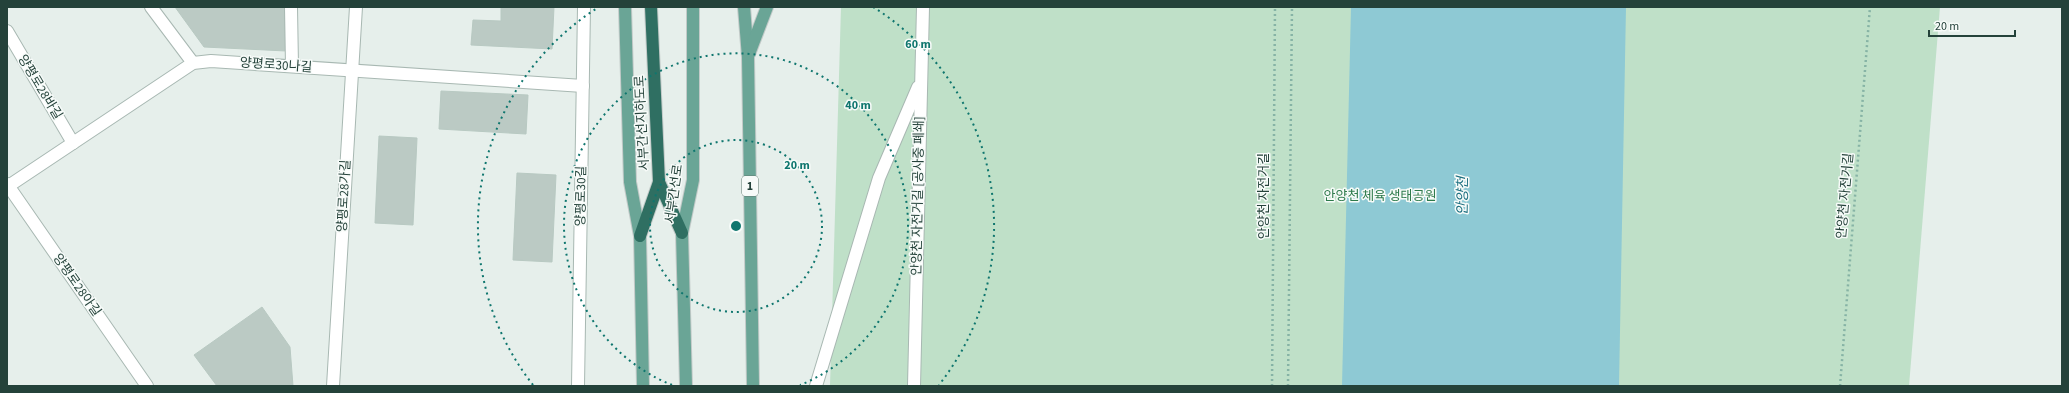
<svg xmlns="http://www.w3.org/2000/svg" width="2069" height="393" viewBox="0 0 2069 393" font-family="'Source Sans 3','Noto Sans KR',sans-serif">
<rect width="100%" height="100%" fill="#e6efeb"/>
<polygon fill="#bfe0c8" points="841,7 1940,7 1909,386 830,386"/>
<polygon fill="#8ec9d4" points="1351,7 1626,7 1619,386 1342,386"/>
<g fill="#bbcac4" stroke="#b8c9c2">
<polygon points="175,7 288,7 286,51 204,47"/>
<polygon points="501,7 554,7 552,49 471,45 473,20 501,21"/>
<polygon points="441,91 528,95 526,134 439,129"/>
<polygon points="379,136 417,138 413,225 375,223"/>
<polygon points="517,173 556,175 552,262 513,260"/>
<polygon points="262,307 290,347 293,386 217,386 194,355"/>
</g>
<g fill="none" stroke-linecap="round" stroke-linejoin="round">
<g stroke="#a8b8b2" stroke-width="14">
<g id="minor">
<polyline points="151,7 193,63"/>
<polyline points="291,7 292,66"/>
<polyline points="7,31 73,143"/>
<polyline points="7,184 147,386"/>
<polyline points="7,187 193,63 211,61 583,86"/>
<polyline points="333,386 356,7"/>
<polyline points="578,386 584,7"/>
<polyline points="816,386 879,178 918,87"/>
<polyline points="914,386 923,7"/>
</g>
</g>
<g stroke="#c2cac8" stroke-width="14">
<g id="major">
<polyline points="625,7 630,182 640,236 643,386"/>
<polyline points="744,7 748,57 753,386"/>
<polyline points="749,54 767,7"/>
<polyline points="686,386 682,233 693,180 693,7"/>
</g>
</g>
<g stroke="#c2cac8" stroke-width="14">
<g id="highway">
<polyline points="651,7 659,182 682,233"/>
<polyline points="640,236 659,182"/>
</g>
</g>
<g stroke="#86b3a5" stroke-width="2.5" stroke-dasharray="2 3" stroke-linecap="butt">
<polyline points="1272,386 1275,7"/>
<polyline points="1288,386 1292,7"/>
<polyline points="1840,386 1870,7"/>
</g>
<use href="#minor" stroke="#fff" stroke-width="12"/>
<use href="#major" stroke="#6aa596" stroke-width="12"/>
<use href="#highway" stroke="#2f6f62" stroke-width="12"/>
</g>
<g fill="none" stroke="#0f766e" stroke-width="2" stroke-dasharray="2 4">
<circle cx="736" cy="226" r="86"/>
<path d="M672 385A172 172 0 1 1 800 385"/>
<path d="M533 385A258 258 0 0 1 599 7M873 7A258 258 0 0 1 939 385"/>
</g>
<g text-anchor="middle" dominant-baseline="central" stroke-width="3" stroke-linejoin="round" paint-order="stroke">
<rect fill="#f7fbf9" stroke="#637a73" stroke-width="1" x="742" y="176" width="16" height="20" rx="3"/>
<g font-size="12" font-weight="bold" fill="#24423a">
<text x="750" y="186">1</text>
</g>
<g font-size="13" fill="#24423a" stroke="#f7fbf9">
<text transform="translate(276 65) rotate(4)">양평로30나길</text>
<text transform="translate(40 87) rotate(59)">양평로28바길</text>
<text transform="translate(642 123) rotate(-93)">서부간선지하도로</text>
<text transform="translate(674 194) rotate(-82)">서부간선로</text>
<text transform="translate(344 196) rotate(-87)">양평로28가길</text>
<text transform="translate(581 196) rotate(-89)">양평로30길</text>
<text transform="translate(918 196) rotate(-89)">안양천 자전거길 [공사중 폐쇄]</text>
<text transform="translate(1264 196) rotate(-90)">안양천 자전거길</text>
<text transform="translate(1845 196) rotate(-85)">안양천 자전거길</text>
<text transform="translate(77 285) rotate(55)">양평로28아길</text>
</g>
<g font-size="13" fill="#2d7a4b" stroke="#f7fbf9">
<text x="1380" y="196">안양천 체육 생태공원</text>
</g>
<g font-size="14" font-style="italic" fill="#1c6f80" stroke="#f7fbf9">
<text transform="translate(1463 196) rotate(-89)">안양천</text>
</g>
</g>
<circle cx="736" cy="226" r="6" fill="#0f766e" stroke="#f7fbf9" stroke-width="2"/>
<g font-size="12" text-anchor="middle" font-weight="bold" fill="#0f766e" stroke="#f7fbf9" stroke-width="3" stroke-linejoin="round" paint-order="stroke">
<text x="918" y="48">60 m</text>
<text x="858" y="109">40 m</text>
<text x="797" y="169">20 m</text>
</g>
<rect width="2069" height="393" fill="none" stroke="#24423a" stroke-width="16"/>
<path d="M1929 30v6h86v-6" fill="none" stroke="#24423a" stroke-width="2"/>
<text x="1935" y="30" font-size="12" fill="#24423a" stroke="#f7fbf9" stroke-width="3" paint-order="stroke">20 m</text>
</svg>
